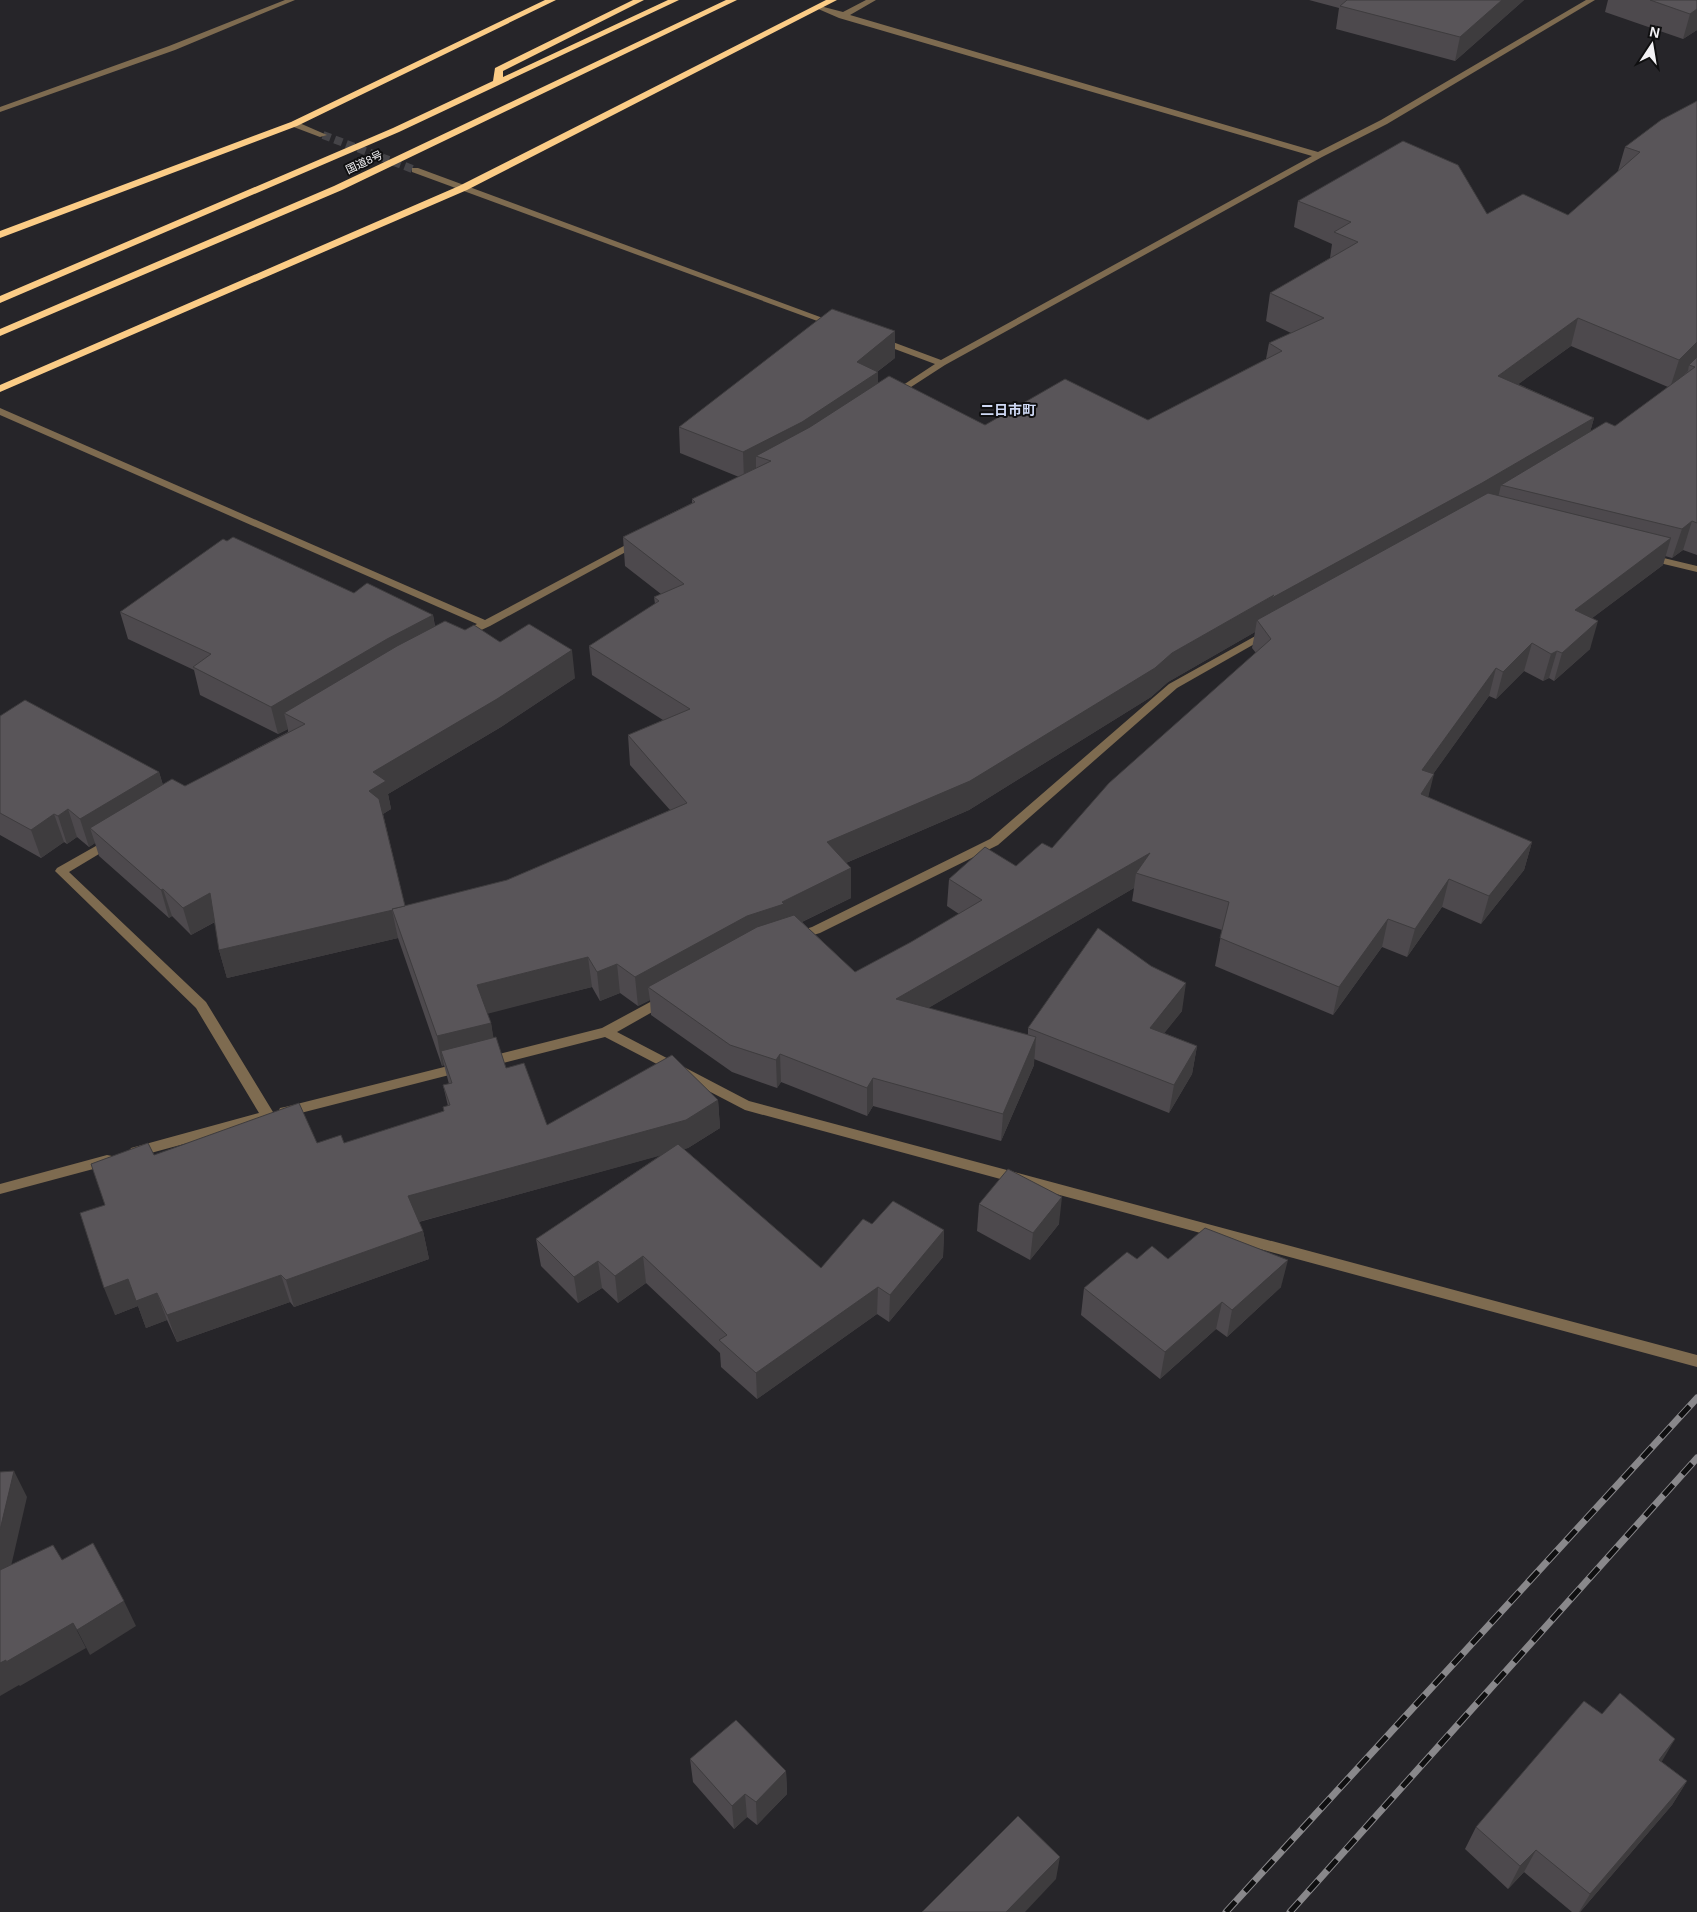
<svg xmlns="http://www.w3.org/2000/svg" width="1697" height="1912" viewBox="0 0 1697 1912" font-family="Arial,'Noto Sans JP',sans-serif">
<rect width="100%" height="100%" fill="#262529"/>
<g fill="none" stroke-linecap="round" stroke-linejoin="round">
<polyline stroke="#454448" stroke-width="8" stroke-dasharray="8 4.5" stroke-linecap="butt" points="323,135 415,170"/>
<g fill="#7e6b50" fill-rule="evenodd">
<polygon points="285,0 295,0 175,50 0,112 0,107 169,46"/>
<polygon points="866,0 876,0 850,15 1318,152 1381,120 1586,0 1595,0 1387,124 1322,157 945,365 894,398 889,395 891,393 935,364 876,342 876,338 882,338 941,360 1312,156 839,18 816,8 820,6 843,12"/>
<polygon points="291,122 297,122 327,135 320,137 291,126"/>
<polygon points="412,168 418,168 839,324 831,326 412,172"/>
<polygon points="0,408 485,620 635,540 643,540 644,542 490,626 464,638 459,635 460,633 477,624 0,415"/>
<polygon points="1647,554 1697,566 1697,572 1643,559 1642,557"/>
<polygon points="1268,629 1273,632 1272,634 1177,688 998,845 820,933 797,940 793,939 791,936 793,933 812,927 990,839 1169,684"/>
<polygon points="110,838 114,839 116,842 114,845 69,872 206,1002 273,1112 275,1116 273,1120 136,1157 131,1156 129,1152 131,1148 259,1113 196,1008 55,871 57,868"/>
<polygon points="665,994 670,996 671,999 670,1002 617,1032 749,1101 1697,1355 1697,1367 745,1110 605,1037 487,1067 482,1065 480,1062 482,1059 487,1057 602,1028"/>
<polygon points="460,1063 465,1065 467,1068 465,1071 285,1117 280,1116 278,1112 280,1108 285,1107"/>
<polygon points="107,1155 112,1156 114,1160 112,1164 0,1194 0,1184"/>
</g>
<g fill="#fbcc86" fill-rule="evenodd">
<polygon points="545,0 556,0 297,126 0,238 0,231 291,122"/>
<polygon points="633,0 644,0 503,71 503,77 668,0 679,0 399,132 0,303 0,296 393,128 493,81 495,68"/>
<polygon points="726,0 737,0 342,190 0,336 0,329 334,186"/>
<polygon points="826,0 837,0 467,190 0,392 0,385 459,186"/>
</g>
<g stroke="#89888b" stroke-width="7">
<g id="rail">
<polyline points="1226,1912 1697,1398"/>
<polyline points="1290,1912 1697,1458"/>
</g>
</g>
<use href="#rail" stroke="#0f0f10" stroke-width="5" stroke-dasharray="14" stroke-linecap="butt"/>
</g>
<g fill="#4d494d" fill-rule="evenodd">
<polygon points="1309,0 1524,0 1455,61 1336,29 1339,8"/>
<polygon points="1608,0 1697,0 1697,30 1683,39 1605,12"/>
<path d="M1697 101V555L1683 550 1672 558 1665 556 1663 565 1592 618 1590 649 1554 681 1549 678 1543 681 1524 671 1496 699 1489 696 1433 774 1428 797 1532 842 1524 870 1481 924 1442 907 1407 957 1382 947 1333 1015 1215 966 1222 930 1132 901 1134 888 928 1008 1028 1035V1028L1182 1011 1164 1033 1197 1046 1192 1074 1169 1113 1034 1059V1065L1001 1141 873 1106 867 1116 781 1082 777 1088 732 1072 651 1015 650 1000 638 1006 620 993 600 1001 592 987 487 1013 491 1023 493 1038 506 1068 547 1125 718 1100 720 1128 688 1148 684 1149 821 1268 872 1224 944 1230 943 1257 889 1322 877 1314 757 1399 721 1367 720 1353 646 1283 618 1303 602 1288 578 1303 541 1266 536 1239 661 1155 419 1222 423 1231 429 1259 294 1307 290 1302 177 1342 167 1320 146 1328 138 1306 115 1315 105 1205 154 1155 317 1143H344L444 1111 448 1106 443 1085 449 1084 444 1065 442 1066 398 938 227 978 219 950 215 922 191 935 172 916 169 918 99 856 95 843 89 847 77 837 67 844 64 842 41 858 0 835V716L159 772 163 785 185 786 288 732V729L278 734 200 695 194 670 128 639 120 612 354 593 433 615 435 626 465 630 500 642 575 678 501 727 388 794 391 809 383 814 405 906 507 880 670 810 630 765 628 735 663 720 592 675 589 646 655 604 654 597 661 594 625 566 623 537 692 503V499L739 477 680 453 679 427 895 358 877 372H878V383L985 425 1148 420 1266 359 1269 343 1291 333 1266 321 1270 293 1330 258 1332 244 1294 227 1298 201 1487 214 1568 215 1618 171 1625 147ZM1571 346 1668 387 1615 426 1590 432 1594 418 1518 384ZM1255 632 1252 648 1256 653 1052 848 1016 866 949 879 947 906 959 914 911 942 855 972 802 922 851 898 846 863 969 810 1151 697 1168 682Z"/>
<polygon points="979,1204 1059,1224 1030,1260 977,1231"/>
<polygon points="1137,1259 1168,1259 1281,1287 1227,1337 1216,1329 1160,1379 1081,1315 1084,1288"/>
<polygon points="690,1759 786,1771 787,1794 757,1825 747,1817 734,1829 693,1782"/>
<polygon points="1662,1762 1687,1781 1672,1805 1580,1912 1572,1912 1524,1872 1508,1889 1465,1849 1476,1827"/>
</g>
<g fill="#3e3c3e">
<polygon points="1502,0 1524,0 1455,61 1460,37"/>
<polygon points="1697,9 1697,30 1683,39 1690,14"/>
<polygon points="1578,318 1571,346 1491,404 1498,376"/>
<polygon points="895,331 895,358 870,377 878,372 878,399 771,461 756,456 756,473 744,479 743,452"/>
<polygon points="1697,342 1697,365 1689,365 1688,371 1670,388 1679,360"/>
<polygon points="1594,418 1586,446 1501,485 1498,498 1257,620 1255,632 1168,682 1151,697 969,810 827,871 827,842 1172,653 1274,595"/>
<polygon points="1692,521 1683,550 1672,558 1682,529"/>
<polygon points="1671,538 1663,565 1567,637 1575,610"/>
<polygon points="433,615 437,642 284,713 288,729 278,734 271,707 387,639"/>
<polygon points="1598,621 1590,649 1554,681 1562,653"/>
<polygon points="1532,643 1524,671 1496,699 1503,672"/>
<polygon points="572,650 575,678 501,727 388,794 391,809 375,819 369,791 373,772"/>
<polygon points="1557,651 1549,678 1543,681 1551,654"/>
<polygon points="1496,668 1489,696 1416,798 1422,770"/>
<polygon points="159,772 167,800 90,828 95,843 89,847 80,819"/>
<polygon points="1434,774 1427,802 1421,794"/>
<polygon points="68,809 77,837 67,844 58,816"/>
<polygon points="54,814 64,842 41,858 31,830"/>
<polygon points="1532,842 1524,870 1481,924 1489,896"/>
<polygon points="1150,853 1136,873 1134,888 896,1027 896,999"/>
<polygon points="851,868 851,898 785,930 648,987 650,1000 638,1006 635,977 747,916 782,902"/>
<polygon points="1449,879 1442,907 1407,957 1415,929"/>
<polygon points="163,889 172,916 169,918 161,890"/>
<polygon points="210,893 218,920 191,935 183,908"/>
<polygon points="392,910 398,938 227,978 219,950"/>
<polygon points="1388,919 1382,947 1333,1015 1339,987"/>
<polygon points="588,957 592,987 483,1015 477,985"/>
<polygon points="617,964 620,993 600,1001 597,972"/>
<polygon points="1186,983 1182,1011 1146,1056 1150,1028"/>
<polygon points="491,1023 496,1052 441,1051 444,1065 442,1066 437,1036"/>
<polygon points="1036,1037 1034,1065 1001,1141 1003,1114"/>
<polygon points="1197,1046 1192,1074 1169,1113 1174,1085"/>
<polygon points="780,1054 781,1082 777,1088 776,1060"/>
<polygon points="873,1078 873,1106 867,1116 867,1088"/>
<polygon points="718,1100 720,1128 688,1148 414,1223 408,1196"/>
<polygon points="1062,1197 1059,1224 1030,1260 1033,1233"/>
<polygon points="944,1230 943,1257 889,1322 890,1295"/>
<polygon points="423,1231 429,1259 294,1307 286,1280"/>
<polygon points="643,1256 646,1283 618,1303 615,1276"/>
<polygon points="1288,1260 1281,1287 1227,1337 1232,1310"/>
<polygon points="598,1261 602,1288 578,1303 574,1277"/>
<polygon points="281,1275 290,1302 177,1342 167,1315"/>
<polygon points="128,1279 157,1293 167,1320 146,1328 138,1306 115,1315 104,1288"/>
<polygon points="878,1287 877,1314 757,1399 756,1373"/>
<polygon points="1222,1302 1216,1329 1160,1379 1165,1352"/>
<polygon points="14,1471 27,1497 3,1601 0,1596 0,1530"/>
<polygon points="124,1601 136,1626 90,1655 77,1630"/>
<polygon points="73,1623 86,1648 20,1686 19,1685 0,1696 0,1663"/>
<polygon points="1675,1739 1661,1763 1659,1760"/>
<polygon points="786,1771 787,1794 757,1825 756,1802"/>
<polygon points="1687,1781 1672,1805 1580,1912 1579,1912 1590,1894"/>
<polygon points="745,1794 747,1817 734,1829 732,1806"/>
<polygon points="1536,1850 1524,1872 1508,1889 1520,1866"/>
<polygon points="1060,1857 1056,1879 1025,1912 1006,1912"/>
</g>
<g fill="#595559" stroke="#3e3c3e">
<polygon points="1347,0 1502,0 1460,37 1340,6"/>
<polygon points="1650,0 1697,0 1697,9 1690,14"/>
<polygon points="1697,101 1697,342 1679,360 1578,318 1498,376 1594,418 1592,419 1482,483 1270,599 1274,595 1172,653 1155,668 970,781 827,842 851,868 782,902 784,904 747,916 635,977 617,964 597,972 588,957 477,985 491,1023 437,1036 392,909 507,880 687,803 628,735 690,709 589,646 659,601 654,597 684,584 623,537 695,502 692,499 771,461 756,456 810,427 889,376 985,425 1065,379 1148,420 1282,351 1269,343 1324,318 1270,293 1358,242 1334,232 1351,222 1298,201 1403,141 1458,165 1487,214 1523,194 1568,215 1640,152 1625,147 1661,120"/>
<polygon points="832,309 895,331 857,362 878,372 802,422 743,452 679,427"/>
<polygon points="1697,357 1697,523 1692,521 1682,529 1501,485 1606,422 1615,426 1695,367 1689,365"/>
<polygon points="1488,493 1671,538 1575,610 1598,621 1562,653 1557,651 1551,654 1532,643 1503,672 1496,668 1422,770 1434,774 1421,794 1532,842 1489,896 1449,879 1415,929 1388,919 1339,987 1220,938 1229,902 1136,873 1150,853 896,999 1036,1037 1003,1114 873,1078 867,1088 780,1054 776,1060 730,1045 648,987 757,927 794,915 855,972 911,942 982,900 949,879 985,847 1016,866 1042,843 1052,848 1109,783 1271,639 1257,620"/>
<polygon points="233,537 354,593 367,583 433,615 387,639 271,707 193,667 211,654 120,612 223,539 227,541"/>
<polygon points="445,621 465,630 474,625 500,642 529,624 572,650 497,699 373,772 386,781 369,791 379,799 405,906 392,909 393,910 219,950 210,893 183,908 163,889 161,890 90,828 172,779 185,786 305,724 284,713 397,646"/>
<polygon points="25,700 159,772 80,819 68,809 58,816 54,814 31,830 0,813 0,716"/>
<polygon points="1098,928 1151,966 1186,983 1150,1028 1197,1046 1174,1085 1028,1028"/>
<polygon points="496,1037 506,1068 524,1063 547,1125 672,1055 718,1100 686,1120 408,1196 423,1231 286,1280 281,1275 167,1315 157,1293 136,1301 128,1279 104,1288 80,1213 105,1205 91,1164 148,1143 154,1155 299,1103 317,1143 341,1135 344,1143 444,1111 443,1107 450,1105 443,1085 452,1083 441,1051"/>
<polygon points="678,1144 821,1268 863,1219 872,1224 893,1201 944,1230 890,1295 878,1287 756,1373 719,1340 727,1335 643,1256 615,1276 598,1261 574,1277 536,1239"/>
<polygon points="1008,1169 1062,1197 1033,1233 979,1204"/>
<polygon points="1205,1228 1288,1260 1232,1310 1222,1302 1165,1352 1084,1288 1127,1252 1137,1259 1152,1246 1168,1259"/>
<polygon points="14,1471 0,1530 0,1472"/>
<polygon points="93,1543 124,1601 77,1630 73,1623 6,1662 6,1660 0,1663 0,1570 53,1545 62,1560"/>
<polygon points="1620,1693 1675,1739 1659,1760 1687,1781 1590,1894 1536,1850 1520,1866 1476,1827 1584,1701 1602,1714"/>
<polygon points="736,1720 786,1771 756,1802 745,1794 732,1806 690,1759"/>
<polygon points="1018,1816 1060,1857 1006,1912 922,1912"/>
</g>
<g text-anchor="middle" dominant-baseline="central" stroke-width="4" stroke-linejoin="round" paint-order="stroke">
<g font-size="11" fill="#f3f2f5" stroke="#0f0f10">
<text transform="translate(364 162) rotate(-25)">国道8号</text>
</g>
<g font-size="14" font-weight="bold" fill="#cfd9f5" stroke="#0f0f10">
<text x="1008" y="410">二日市町</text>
</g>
</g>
<g transform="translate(1652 45) rotate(12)" stroke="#0f0f10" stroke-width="4" paint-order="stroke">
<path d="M0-4L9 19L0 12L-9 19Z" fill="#f3f2f5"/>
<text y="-8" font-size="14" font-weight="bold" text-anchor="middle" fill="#f3f2f5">N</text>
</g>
</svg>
